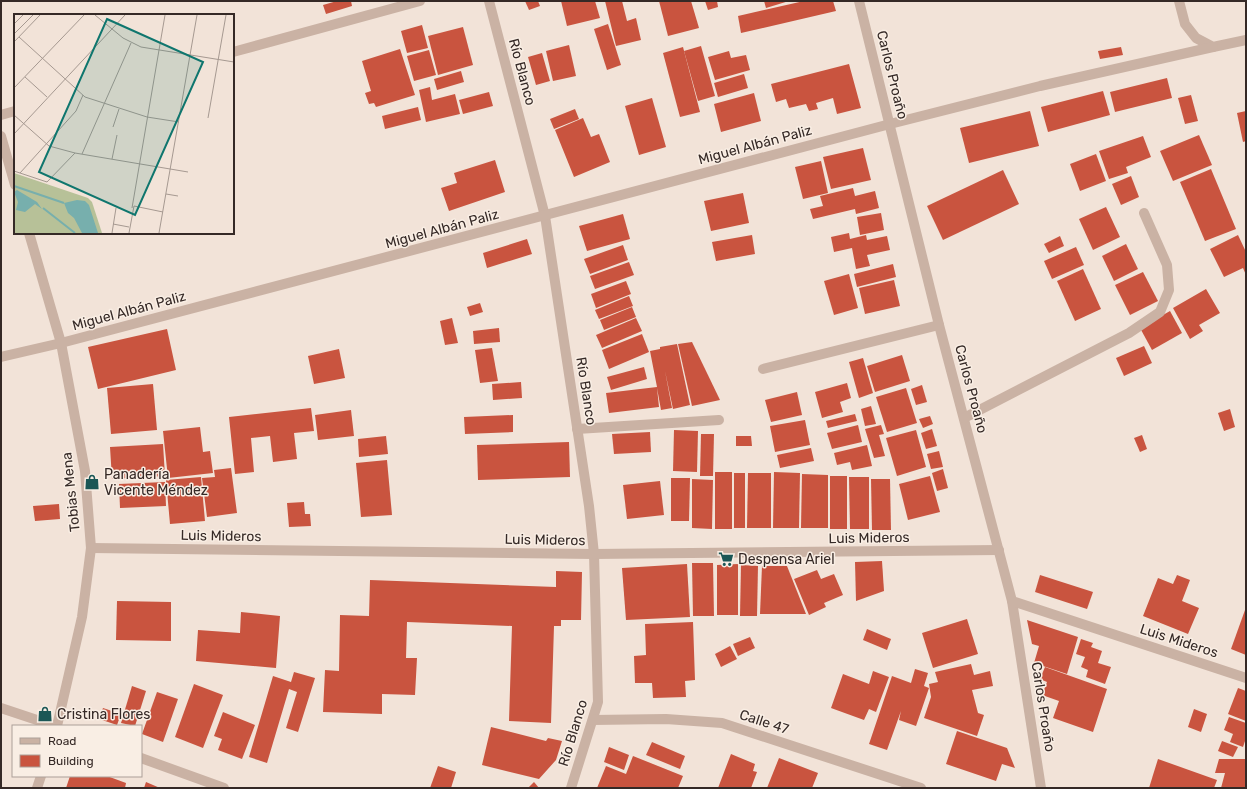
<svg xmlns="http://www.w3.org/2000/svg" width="1247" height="789" viewBox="0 0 1247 789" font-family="Rubik,sans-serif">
<rect width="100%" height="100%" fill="#f2e3d8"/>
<g fill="#c9543f">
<polygon points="337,1 351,1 352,6 326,14 323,5"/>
<polygon points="525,1 538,1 540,6 529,10"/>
<polygon points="561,1 595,1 600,18 567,26"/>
<polygon points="605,1 622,1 627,21 636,18 641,40 616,46"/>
<polygon points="659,1 691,1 699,28 668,36"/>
<polygon points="705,1 717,1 718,7 708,10"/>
<polygon points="764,1 789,1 766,8"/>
<polygon points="804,1 833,1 836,11 741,33 738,16"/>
<polygon points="608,24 621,65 607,70 594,29"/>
<polygon points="422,25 428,48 407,53 401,31"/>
<polygon points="463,27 473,65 438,75 428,36"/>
<polygon points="569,45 576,76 553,81 546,51"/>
<polygon points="701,46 715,96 698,101 684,51"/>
<polygon points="683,47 700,112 680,117 663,53"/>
<polygon points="1121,47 1123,55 1100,59 1098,51"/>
<polygon points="400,49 415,95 376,107 374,103 369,104 365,93 371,91 362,61"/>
<polygon points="429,50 436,75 414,81 407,56"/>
<polygon points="729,51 731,58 746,55 750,70 715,80 708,57"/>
<polygon points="542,53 550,81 536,85 528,57"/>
<polygon points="849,64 861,108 837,114 833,98 816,103 818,109 809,111 806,104 789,108 786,99 776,102 771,84"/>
<polygon points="461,71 464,82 437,90 434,79"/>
<polygon points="744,74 748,88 718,97 714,83"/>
<polygon points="1167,78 1172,98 1115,112 1110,92"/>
<polygon points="430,87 432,100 455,94 460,114 426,122 419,90"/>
<polygon points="1103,91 1110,115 1048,132 1041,107"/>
<polygon points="489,92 493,106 463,114 459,100"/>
<polygon points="754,93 761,121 721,132 714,104"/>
<polygon points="1191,95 1198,121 1185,124 1178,98"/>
<polygon points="652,98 666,147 639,155 625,106"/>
<polygon points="418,107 421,120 385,129 382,116"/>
<polygon points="575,109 579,119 554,129 550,119"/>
<polygon points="1030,111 1039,146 969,163 960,128"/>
<polygon points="1246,111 1246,141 1243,142 1237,113"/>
<polygon points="583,118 591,137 599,134 610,162 574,177 555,130"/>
<polygon points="1199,135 1212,165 1173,181 1160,151"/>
<polygon points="1143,136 1151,157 1126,167 1128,173 1109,179 1099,151"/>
<polygon points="863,148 871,180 831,189 823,157"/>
<polygon points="1096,154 1106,181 1080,191 1070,164"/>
<polygon points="495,160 505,192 449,211 441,188 457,183 454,173"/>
<polygon points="821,161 828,193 803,199 795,167"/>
<polygon points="1211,169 1236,229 1205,241 1180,182"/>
<polygon points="1003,170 1019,204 943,240 927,206"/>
<polygon points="1131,176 1139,197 1121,205 1112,184"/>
<polygon points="853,188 855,196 875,191 879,208 856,214 855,209 813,219 810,209 823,206 820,196"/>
<polygon points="743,193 749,223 711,231 704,201"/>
<polygon points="1106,207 1120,237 1093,250 1079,219"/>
<polygon points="881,213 884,230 860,235 857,217"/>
<polygon points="623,214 630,239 587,251 579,226"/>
<polygon points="849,233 850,239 866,235 867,240 887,236 890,250 867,255 870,266 856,269 852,248 834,252 831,237"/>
<polygon points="752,235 755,254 716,261 712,242"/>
<polygon points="1238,235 1246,252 1246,275 1243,268 1224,277 1210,249"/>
<polygon points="1060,236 1064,246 1049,253 1044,244"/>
<polygon points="527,239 532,254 487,268 483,253"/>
<polygon points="1126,244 1138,269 1114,281 1102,256"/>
<polygon points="623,245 628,260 590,274 584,259"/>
<polygon points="1076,247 1084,265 1052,279 1044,261"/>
<polygon points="629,262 634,275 595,289 590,276"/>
<polygon points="893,264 896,277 857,287 854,274"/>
<polygon points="1083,269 1101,309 1075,321 1057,281"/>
<polygon points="1143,272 1158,301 1130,315 1115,285"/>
<polygon points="849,274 858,308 834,315 824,281"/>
<polygon points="894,280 900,306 865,314 859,288"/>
<polygon points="626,281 631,294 596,308 591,294"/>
<polygon points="1206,289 1220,313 1199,325 1203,331 1190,339 1173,308"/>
<polygon points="629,296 633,306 599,319 595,310"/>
<polygon points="480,303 483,312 470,316 467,307"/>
<polygon points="632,307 636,317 604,330 600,320"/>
<polygon points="1170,311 1182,333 1152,350 1140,328"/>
<polygon points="452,318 458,343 445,345 440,321"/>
<polygon points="636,318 642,331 602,348 596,335"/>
<polygon points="499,328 500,342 474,344 473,331"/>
<polygon points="167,329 176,370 98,389 88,347"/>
<polygon points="642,334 649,352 609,369 602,350"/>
<polygon points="692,342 720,400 692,406 678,344"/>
<polygon points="677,344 690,405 673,409 665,371 672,408 661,410 657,388 659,407 609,413 606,393 657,387 650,351 660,349 660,347"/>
<polygon points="1144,346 1152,363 1124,376 1116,358"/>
<polygon points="492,348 498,381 480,383 475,350"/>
<polygon points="339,349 345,378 314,384 308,356"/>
<polygon points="902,355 910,381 875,392 867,366"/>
<polygon points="863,358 873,393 859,398 849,362"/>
<polygon points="644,367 647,379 611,390 607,377"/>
<polygon points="521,382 522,398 493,400 492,384"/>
<polygon points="847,383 851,398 840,402 843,412 822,418 815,392"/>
<polygon points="153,384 157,430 111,434 107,388"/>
<polygon points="922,385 927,402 916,405 911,389"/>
<polygon points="906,388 917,423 887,432 876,397"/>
<polygon points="797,392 802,415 771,422 765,400"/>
<polygon points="871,406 876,424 865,426 861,409"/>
<polygon points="311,408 314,431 294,433 297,459 273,462 270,436 251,438 254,472 235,474 229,417"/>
<polygon points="1230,409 1235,427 1224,431 1218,413"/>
<polygon points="351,410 354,436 318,440 315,415"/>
<polygon points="855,414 857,421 828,428 826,421"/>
<polygon points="513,415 513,432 465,434 464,417"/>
<polygon points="930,416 933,424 923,428 919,419"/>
<polygon points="805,420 810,445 775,452 770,426"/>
<polygon points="858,425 862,442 832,449 827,433"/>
<polygon points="881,425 884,434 879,435 885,456 874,458 865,429"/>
<polygon points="200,427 203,452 210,451 213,473 168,478 163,431"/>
<polygon points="932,429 937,446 926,449 921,433"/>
<polygon points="674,430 698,431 697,472 673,471"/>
<polygon points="916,430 926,467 897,476 886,438"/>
<polygon points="650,432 651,452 614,454 612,434"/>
<polygon points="701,434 714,434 713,476 700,476"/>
<polygon points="1142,435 1147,449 1140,452 1134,438"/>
<polygon points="386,436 388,454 359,457 358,439"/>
<polygon points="736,436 751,436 752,446 736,446"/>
<polygon points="569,442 570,477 478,480 477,445"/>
<polygon points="163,444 165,476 112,479 110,447"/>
<polygon points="867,445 872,466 852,470 850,462 837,465 834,453"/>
<polygon points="811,448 814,461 780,468 777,455"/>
<polygon points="939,451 943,467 931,469 927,454"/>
<polygon points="387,460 392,515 361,517 356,463"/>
<polygon points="231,468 237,513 207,517 202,478 215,477 214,470"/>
<polygon points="943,469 948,488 937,491 932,473"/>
<rect x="715" y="472" width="17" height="57"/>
<polygon points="774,472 800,473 799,528 773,528"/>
<rect x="734" y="473" width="11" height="55"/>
<polygon points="748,473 771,473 771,528 747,528"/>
<polygon points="802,474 828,475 828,528 801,528"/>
<rect x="830" y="476" width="17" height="53"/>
<polygon points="930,476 940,512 908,520 899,484"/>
<polygon points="201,477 205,521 170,524 166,480"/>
<polygon points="849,477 869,477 869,529 850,529"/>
<polygon points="671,478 690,478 689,521 671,521"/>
<polygon points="692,479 713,480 712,529 692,528"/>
<polygon points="871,479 890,479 891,530 872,530"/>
<polygon points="660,481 664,515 627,519 623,485"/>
<polygon points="165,482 166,506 120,508 119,484"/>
<polygon points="304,502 305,514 310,514 311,526 289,527 287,503"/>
<polygon points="59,504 60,519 35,521 33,506"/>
<polygon points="882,561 884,591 856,601 855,562"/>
<polygon points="692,563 713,563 714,616 693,616"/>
<polygon points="687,564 690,617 626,620 622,568"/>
<polygon points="738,564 738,615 717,615 717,565"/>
<polygon points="741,565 758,566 757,616 740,616"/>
<polygon points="762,566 787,566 806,614 760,614"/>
<polygon points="817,570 821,579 834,574 843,595 824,603 826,607 809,615 794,579"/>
<polygon points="556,571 582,572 581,620 561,620 561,626 554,626 551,723 509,721 512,626 407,622 406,658 417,658 415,695 382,694 382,714 323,712 325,670 339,671 340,615 369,616 370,580 556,587"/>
<polygon points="1040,575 1093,592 1087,609 1035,592"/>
<polygon points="1177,575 1190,580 1182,601 1199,608 1188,634 1143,616 1158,578 1173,584"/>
<polygon points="117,601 171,602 171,641 116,640"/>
<polygon points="1245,610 1246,611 1246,655 1231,649"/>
<polygon points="241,612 280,616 276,668 196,661 198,630 240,633"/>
<polygon points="967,619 978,654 933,668 922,633"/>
<polygon points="1027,620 1078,637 1067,674 1034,663 1039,646 1032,644"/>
<polygon points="693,622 695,680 685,681 686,697 653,698 652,683 635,683 634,656 646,655 645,624"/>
<polygon points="867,629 891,639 887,650 863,640"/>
<polygon points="750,637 755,648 738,656 733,644"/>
<polygon points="1081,639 1093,643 1091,647 1102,651 1098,663 1111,667 1105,684 1086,677 1088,670 1081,667 1085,657 1076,654"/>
<polygon points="730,646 737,659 721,667 715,654"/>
<polygon points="971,664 974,675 990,671 993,686 972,690 978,713 984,715 977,736 924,718 931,697 929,684 938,682 935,672"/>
<polygon points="1045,667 1107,689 1093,732 1053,718 1059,701 1042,695 1047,682 1040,679"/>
<polygon points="915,669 928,673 924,686 929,688 916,726 899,720 901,711 887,750 869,744 892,676 911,683"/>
<polygon points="873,671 889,677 876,712 869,709 864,720 831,708 843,674 869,684"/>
<polygon points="294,672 315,678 298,732 286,728 297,692 289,689 267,763 249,757 273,676 291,682"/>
<polygon points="194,684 223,695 203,748 175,737"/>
<polygon points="132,686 146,691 135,726 121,723"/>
<polygon points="1238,688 1246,691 1246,721 1228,714"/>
<polygon points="157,692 178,699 163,742 142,734"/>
<polygon points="103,708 121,714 117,725 99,719"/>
<polygon points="1194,709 1207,714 1201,732 1188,727"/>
<polygon points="223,712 255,725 242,759 218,750 222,739 214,736"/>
<polygon points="1229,717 1246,723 1246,738 1243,747 1230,742 1233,734 1224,730"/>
<polygon points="491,727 546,741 548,738 562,741 556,760 539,779 482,765"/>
<polygon points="957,731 1007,748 1015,768 1002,764 996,781 946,764"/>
<polygon points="1222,741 1238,747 1233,757 1218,751"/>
<polygon points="652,742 685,756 680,769 646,755"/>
<polygon points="609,747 629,755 624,770 604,762"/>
<polygon points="731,754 755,764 753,771 757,772 751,788 718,788"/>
<polygon points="633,756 683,776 678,788 597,788 606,766 626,774"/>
<polygon points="779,758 818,773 812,788 767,788"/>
<polygon points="1158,759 1217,780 1214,788 1149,788"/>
<polygon points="1219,759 1246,759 1246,788 1221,788 1225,773 1215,773"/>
<polygon points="438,766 456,772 451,788 430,788"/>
<polygon points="70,776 107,776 126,783 125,788 66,788"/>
<polygon points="146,782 160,788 144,788"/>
<polygon points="534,782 539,788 528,788"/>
</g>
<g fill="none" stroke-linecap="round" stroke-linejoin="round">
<g stroke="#cab2a4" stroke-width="10">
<polyline points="489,1 545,216 589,506 594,554 598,702 571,788"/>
<polyline points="859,1 939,325 1012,601 1041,788"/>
<polyline points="1179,1 1185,24 1196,38 1213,47 1246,40"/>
<polyline points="233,52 420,1"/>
<polyline points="1,115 15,111"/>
<polyline points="1,136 15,185"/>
<polyline points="29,233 61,343 85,471 91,548 82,617 57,726"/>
<polyline points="1,357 61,343 890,124 1040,86 1213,47"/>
<polyline points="763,369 939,325"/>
<polyline points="964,418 1129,333 1160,312 1169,290 1167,265 1144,213"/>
<polyline points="577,429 719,420"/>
<polyline points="91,548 594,554 999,550"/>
<polyline points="1012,601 1246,678"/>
<polyline points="1,708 55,726"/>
<polyline points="593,720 666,719 722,723 921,788"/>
<polyline points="141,758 224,788"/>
<polyline points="37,788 41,776"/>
</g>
</g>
<defs>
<g id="shop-bare" transform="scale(1.2)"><path d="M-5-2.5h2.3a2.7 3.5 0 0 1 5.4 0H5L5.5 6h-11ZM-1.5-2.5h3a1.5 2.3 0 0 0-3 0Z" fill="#1b5756" stroke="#f9eee4" stroke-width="2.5" paint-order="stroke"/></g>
<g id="supermarket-bare" transform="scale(1.2)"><path d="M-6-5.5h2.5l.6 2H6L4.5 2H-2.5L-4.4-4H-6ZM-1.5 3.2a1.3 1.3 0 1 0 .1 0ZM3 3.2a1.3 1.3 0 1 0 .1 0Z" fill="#1b5756" stroke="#f9eee4" stroke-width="2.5" paint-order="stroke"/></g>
</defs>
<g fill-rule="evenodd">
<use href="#shop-bare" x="92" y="482"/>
<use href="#supermarket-bare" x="726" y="559"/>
<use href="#shop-bare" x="45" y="714"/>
</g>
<g text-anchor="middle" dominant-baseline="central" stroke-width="3" stroke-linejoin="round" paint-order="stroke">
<g font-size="14" fill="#352926" stroke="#f9eee4">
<text transform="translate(522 72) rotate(75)">Río Blanco</text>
<text transform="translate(892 75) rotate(76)">Carlos Proaño</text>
<text transform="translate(755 145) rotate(-15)">Miguel Albán Paliz</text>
<text transform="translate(442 229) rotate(-15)">Miguel Albán Paliz</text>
<text transform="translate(129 311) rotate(-15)">Miguel Albán Paliz</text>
<text transform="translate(971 389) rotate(75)">Carlos Proaño</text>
<text transform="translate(586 391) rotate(81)">Río Blanco</text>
<text transform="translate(71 492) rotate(-96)">Tobias Mena</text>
<text transform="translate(221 536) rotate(1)">Luis Mideros</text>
<text transform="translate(869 538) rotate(-1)">Luis Mideros</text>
<text transform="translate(545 540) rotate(1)">Luis Mideros</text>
<text transform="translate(1179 641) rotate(18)">Luis Mideros</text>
<text transform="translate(1043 707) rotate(81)">Carlos Proaño</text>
<text transform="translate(764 722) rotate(18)">Calle 47</text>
<text transform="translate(573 733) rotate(-73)">Río Blanco</text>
</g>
<g font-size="14" fill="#352926" stroke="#f9eee4" text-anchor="start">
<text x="104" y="474">Panadería<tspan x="104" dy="16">Vicente Méndez</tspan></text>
<text x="738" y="559">Despensa Ariel</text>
<text x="57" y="714">Cristina Flores</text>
</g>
</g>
<g transform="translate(14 14)">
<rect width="220" height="220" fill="#f2e3d8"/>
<path d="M0 159 74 184 78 188 88 219H0Z" fill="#b7c198"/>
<path d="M3 176 23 188 28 195 21 190 11 198 2 196 4 188 0 178ZM63 186 71 187 75 191 84 219H68L60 204 54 199 50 189Z" fill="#77afad"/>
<path fill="none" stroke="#77afad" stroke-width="2" d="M0 172 50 189M29 194 61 219"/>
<path fill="none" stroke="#a69991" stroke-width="1" d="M81 1 109 24 127 33 220 48M0 10 9 1M0 20 19 1M5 23 71 83 133 103 165 108M0 28 26 1M11 63 33 83M0 74 70 1M0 101 35 132 61 139 174 158M194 104 212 1M99 113 105 95M0 120 111 1M68 140 117 29M98 145 103 121M0 157 33 168 61 139M6 159 62 97 69 81M152 180 164 182M118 194 151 1M99 210 115 213M98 219 102 194M115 219 120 192 149 198M145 219 183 1"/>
<path fill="#0f766e" fill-opacity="0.15" stroke="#0f766e" stroke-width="2" d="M93 5 189 48 121 201 25 158Z"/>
<rect width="220" height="220" fill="none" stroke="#352926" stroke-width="2"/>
</g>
<rect width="1247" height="789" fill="none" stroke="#352926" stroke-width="4"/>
<rect x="12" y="725" width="130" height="52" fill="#f9eee4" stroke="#ab9f98"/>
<rect x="20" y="738" width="20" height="6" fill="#cab2a4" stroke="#ab9f98"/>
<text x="48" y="745" font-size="12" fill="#352926">Road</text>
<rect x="20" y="755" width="20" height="12" fill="#c9543f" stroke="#ab9f98"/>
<text x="48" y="765" font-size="12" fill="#352926">Building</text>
</svg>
